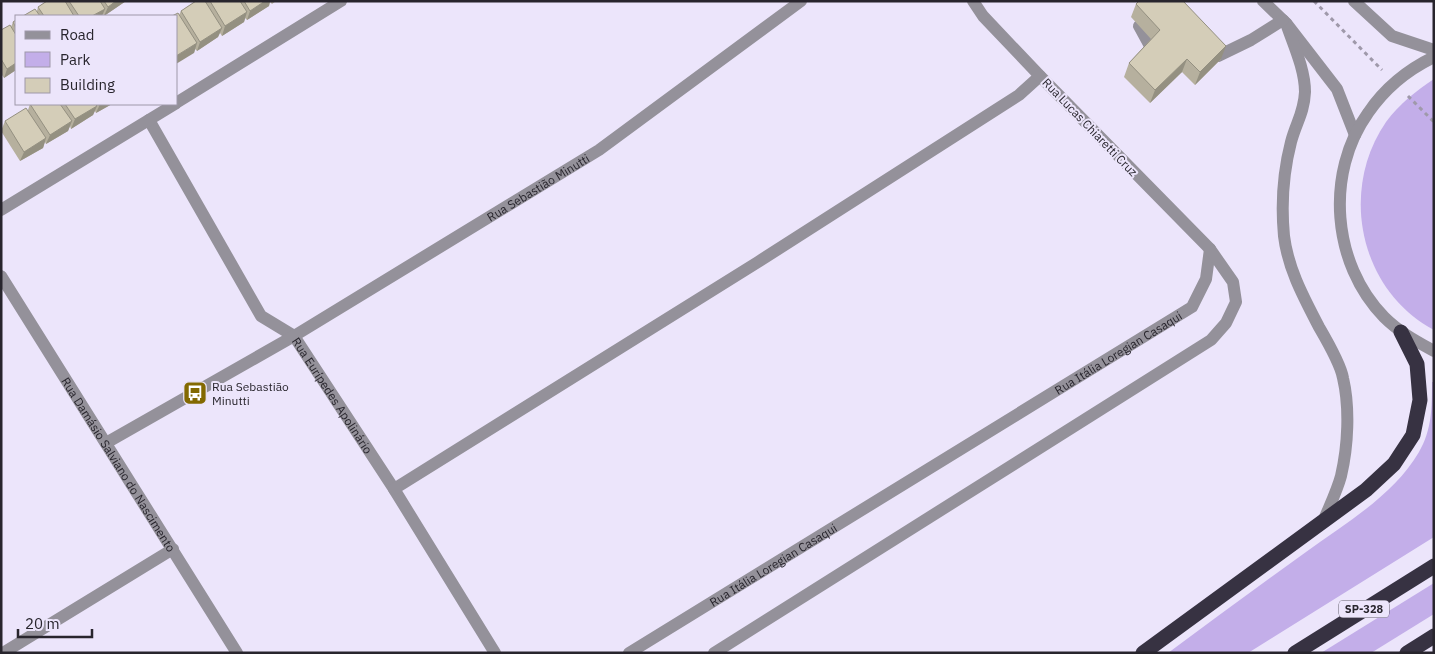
<svg xmlns="http://www.w3.org/2000/svg" width="1435" height="654" viewBox="0 0 1435 654" font-family="'IBM Plex Sans',sans-serif">
<rect width="100%" height="100%" fill="#ece5fb"/>
<g fill="#c3aee9">
<path d="M1434 79V330C1359 290 1339 190 1386 122 1399 104 1416 91 1434 79Z"/>
<path d="M1432 382H1434V537L1248 653H1168C1214 619 1260 585 1306 552 1346 523 1394 495 1419 452 1432 430 1432 407 1432 382Z"/>
<polygon points="1434,583 1434,614 1371,653 1321,653"/>
</g>
<g fill="none" stroke-linecap="round" stroke-linejoin="round">
<g stroke="#9f99aa" stroke-width="3" stroke-dasharray="4 4" stroke-linecap="butt">
<polyline points="1314,1 1382,70"/>
<polyline points="1408,96 1434,122"/>
</g>
<g stroke="#94919a" stroke-width="12">
<polyline points="1263,1 1286,23 1337,89 1355,135"/>
<polyline points="1354,1 1392,36 1434,50"/>
<path d="M1286 23C1293 44 1305 69 1305 92 1304 113 1296 123 1291 142 1283 173 1281 204 1284 236 1288 269 1304 298 1319 327 1326 339 1341 366 1343 378 1350 408 1348 446 1341 476 1337 491 1329 507 1323 522"/>
<polyline points="1139,26 1151,48"/>
<polyline points="1218,56 1251,40 1283,20"/>
<path d="M1434 57C1407 70 1385 88 1368 113 1325 173 1332 264 1384 317 1399 332 1416 341 1434 351"/>
<polyline points="176,103 341,1"/>
<path id="s1" d="M149 120 261 316 294 336 394 489 495 653"/>
<polyline points="1,210 175,104"/>
<path id="s2" d="M1 276 237 653"/>
<path id="s3" d="M106 443 294 336 599 150 801 1"/>
<polyline points="394,489 758,262 1019,95 1040,76"/>
<polyline points="3,653 173,549"/>
<path id="s4" d="M629 653 1192 307 1206 279 1210 249"/>
<polyline points="714,653 1211,340 1226,323 1236,302 1233,282 1210,249 1040,76 983,16 973,1"/>
</g>
<g stroke="#373242" stroke-width="15">
<polyline points="1143,653 1366,490 1394,464 1413,435 1420,400 1417,364 1401,332"/>
<polyline points="1295,653 1434,566"/>
<polyline points="1407,653 1434,636"/>
</g>
</g>
<g fill="#b6b09e">
<polygon points="47,1 126,1 104,16 103,14 102,16 23,16 37,11 38,7"/>
<polygon points="196,1 276,1 272,4 270,2 269,6 247,20 245,18 244,22 222,36 220,33 218,37 197,51 195,49 194,53 179,15 181,11"/>
<polygon points="1136,4 1221,59 1195,85 1182,72 1150,103 1124,77 1129,63 1151,39 1131,17"/>
<polygon points="16,20 16,70 4,78 2,75 1,78 1,30 11,27 13,22"/>
<polygon points="30,104 112,104 96,113 95,111 93,115 71,129 70,126 68,131 46,144 45,142 43,148 20,161 1,131 5,121 28,110"/>
</g>
<g fill="#949081">
<polygon points="116,1 126,1 104,16 108,7"/>
<polygon points="265,1 270,1 269,6 247,20 250,11"/>
<polygon points="105,9 102,16 92,16"/>
<polygon points="247,12 244,22 222,36 225,26"/>
<polygon points="222,28 218,37 197,51 200,42"/>
<polygon points="197,43 194,53 176,64 176,56"/>
<polygon points="1226,46 1221,59 1195,85 1200,72"/>
<polygon points="1187,59 1182,72 1150,103 1155,90"/>
<polygon points="16,63 16,70 4,78 7,69"/>
<polygon points="100,104 112,104 96,113"/>
<polygon points="97,106 93,115 71,129 75,119"/>
<polygon points="72,121 68,131 46,144 50,135"/>
<polygon points="46,138 43,148 20,161 24,152"/>
</g>
<g fill="#d4cdb8" stroke="#949081">
<polygon points="47,1 65,1 74,16 44,16 38,7"/>
<polygon points="69,1 100,1 105,9 92,16 79,16"/>
<polygon points="104,1 116,1 108,7"/>
<polygon points="196,1 205,1 222,28 200,42 181,11"/>
<polygon points="210,1 240,1 247,12 225,26"/>
<polygon points="244,1 265,1 250,11"/>
<polygon points="1139,1 1183,1 1226,46 1200,72 1187,59 1155,90 1129,63 1160,30 1136,4"/>
<polygon points="35,9 40,16 23,16"/>
<polygon points="178,13 197,43 176,56 176,16 172,16"/>
<polygon points="16,20 16,28 13,22"/>
<polygon points="10,25 16,35 16,63 7,69 1,59 1,30"/>
<polygon points="30,104 60,104 72,121 50,135"/>
<polygon points="65,104 95,104 97,106 75,119"/>
<polygon points="26,108 46,138 24,152 5,121"/>
</g>
<defs>
<g id="bus-square" transform="scale(1.25)"><rect x="-9" y="-9" width="18" height="18" rx="4" fill="#836901" stroke="#ece5fb"/><path d="M-5-6H5V4H4V6H2V4H-2V6H-4V4H-5ZM-3.5-4V0h7V-4ZM-3.5 1.2v1.5H-2V1.2ZM2 1.2v1.5H3.5V1.2Z" fill="#fff"/></g>
</defs>
<g fill-rule="evenodd">
<use href="#bus-square" x="195" y="393"/>
</g>
<g text-anchor="middle" dominant-baseline="central" stroke-width="4" stroke-linejoin="round" paint-order="stroke">
<rect fill="#ece5fb" stroke="#635f6b" stroke-width="1" x="1339" y="600.5" width="50" height="17" rx="4"/>
<g font-size="11" font-weight="bold" fill="#28252d">
<text x="1364" y="609">SP-328</text>
</g>
<g font-size="12" fill="#28252d" stroke="#ece5fb">
<text transform="translate(1090 127) rotate(46)">Rua Lucas Chiaretti Cruz</text>
<text stroke="none"><textPath href="#s3" startOffset="502">Rua Sebastião Minutti</textPath></text>
<text stroke="none"><textPath href="#s4" startOffset="574">Rua Itália Loregian Casaqui</textPath></text>
<text stroke="none"><textPath href="#s1" startOffset="335">Rua Eurípedes Apolinário</textPath></text>
<text stroke="none"><textPath href="#s2" startOffset="222">Rua Damásio Salviano do Nascimento</textPath></text>
<text stroke="none"><textPath href="#s4" startOffset="169">Rua Itália Loregian Casaqui</textPath></text>
</g>
<g font-size="12" fill="#28252d" stroke="#ece5fb" text-anchor="start">
<text x="212" y="386">Rua Sebastião<tspan x="212" dy="14">Minutti</tspan></text>
</g>
</g>
<rect width="1435" height="654" fill="none" stroke="#28252d" stroke-width="5"/>
<rect x="15" y="15" width="162" height="90" fill="#ece5fb" stroke="#9e98a9"/>
<rect x="25" y="31" width="25" height="8" fill="#94919a" stroke="#9e98a9"/>
<text x="60" y="40" font-size="15" fill="#28252d">Road</text>
<rect x="25" y="52" width="25" height="15" fill="#c3aee9" stroke="#9e98a9"/>
<text x="60" y="65" font-size="15" fill="#28252d">Park</text>
<rect x="25" y="78" width="25" height="15" fill="#d4cdb8" stroke="#9e98a9"/>
<text x="60" y="90" font-size="15" fill="#28252d">Building</text>
<path d="M18 629v8h74v-8" fill="none" stroke="#28252d" stroke-width="2.5"/>
<text x="25" y="629" font-size="15" fill="#28252d" stroke="#ece5fb" stroke-width="4" paint-order="stroke">20 m</text>
</svg>
